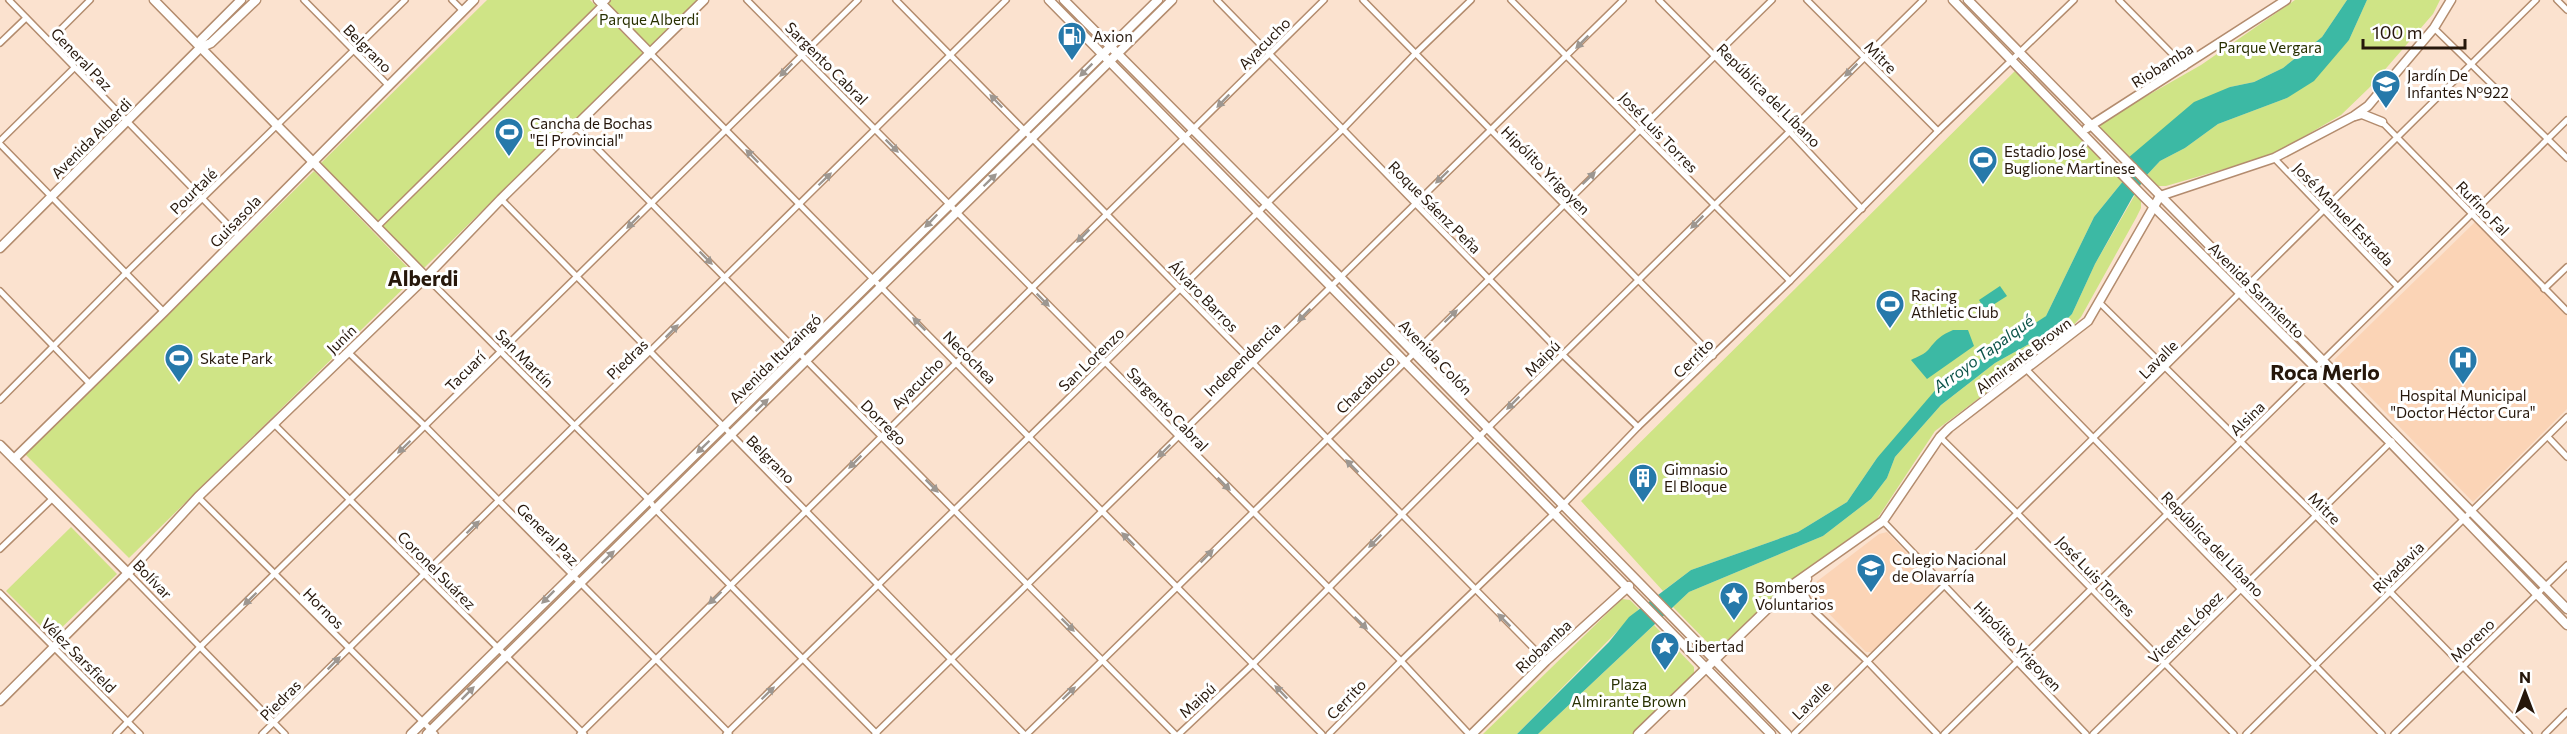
<svg xmlns="http://www.w3.org/2000/svg" width="2567" height="734" viewBox="0 0 2567 734" font-family="Commissioner,sans-serif">
<rect width="100%" height="100%" fill="#fbe2cf"/>
<g fill="#fbd4b6">
<polygon points="2476,221 2567,312 2567,409 2473,502 2334,360"/>
<polygon points="1887,532 1934,582 1933,592 1873,652 1866,652 1810,594 1811,586 1879,534"/>
</g>
<g fill="#cfe486">
<polygon points="487,0 590,0 643,53 423,269 320,164"/>
<polygon points="604,0 697,0 650,46"/>
<polygon points="2295,0 2347,0 2322,37 2283,68 2254,82 2230,87 2128,158 2100,130 2101,122 2201,65"/>
<polygon points="2367,0 2440,0 2433,14 2369,88 2341,115 2272,155 2166,186 2158,186 2146,176 2160,161 2185,148 2218,124 2287,98 2349,40"/>
<polygon points="2019,67 2124,180 2094,217 2046,316 1877,458 1847,502 1798,532 1691,570 1663,591 1581,501"/>
<polygon points="314,171 416,276 129,558 25,454"/>
<polygon points="2136,193 2141,198 2141,208 2136,218 2081,317 2065,334 1935,431 1877,519 1766,606 1720,649 1711,646 1673,607 1689,592 1823,536 1871,499 1887,478 1895,457 1941,405 1995,363 2058,328 2072,314 2095,264"/>
<polygon points="71,527 117,574 52,637 6,591"/>
<polygon points="1622,599 1630,600 1639,609 1517,734 1483,734"/>
<polygon points="1654,625 1694,667 1694,674 1633,734 1538,734"/>
</g>
<g fill="#3cb9a4">
<polygon points="2347,0 2367,0 2349,40 2314,81 2287,98 2218,124 2185,148 2160,161 2146,176 2132,198 2095,264 2072,314 2058,328 1995,363 1941,405 1895,457 1887,478 1871,499 1823,536 1689,592 1538,734 1517,734 1609,642 1629,617 1691,570 1798,532 1847,502 1877,458 1938,387 2046,316 2094,217 2124,180 2128,158 2194,102 2230,87 2254,82 2283,68 2322,37"/>
<polygon points="2000,286 2007,296 1985,310 1979,300"/>
<path d="M1953 330H1968L1974 346 1927 379 1911 360C1917 357 1925 354 1929 349 1936 340 1941 335 1953 330Z"/>
</g>
<g fill="none" stroke-linecap="round" stroke-linejoin="round">
<g stroke="#b38c6e" stroke-width="8">
<g id="street">
<polyline points="9,0 239,236"/>
<polyline points="304,0 389,86"/>
<polyline points="452,0 463,11"/>
<polyline points="747,0 1401,661 1469,734"/>
<polyline points="896,0 1546,661"/>
<polyline points="1217,0 1562,354 1638,427"/>
<polyline points="1363,0 1713,356"/>
<polyline points="1511,0 1790,281"/>
<polyline points="1659,0 1789,131 1862,209"/>
<polyline points="1807,0 1938,131"/>
<polyline points="2119,0 2185,67"/>
<polyline points="2557,0 2567,10"/>
<polyline points="2434,28 2567,158"/>
<polyline points="49,41 90,0"/>
<polyline points="0,43 26,18"/>
<polyline points="650,53 1322,734"/>
<polyline points="2382,122 2567,311"/>
<polyline points="576,127 1175,734"/>
<polyline points="0,141 74,68"/>
<polyline points="0,144 164,312"/>
<polyline points="2274,158 2397,286"/>
<polyline points="501,199 1024,734"/>
<polyline points="376,228 607,0"/>
<polyline points="426,277 649,500 656,510 877,734"/>
<polyline points="2544,289 2567,267"/>
<polyline points="0,291 90,384"/>
<polyline points="2100,303 2316,516 2529,734"/>
<polyline points="348,352 426,427 729,733"/>
<polyline points="2027,370 2382,734"/>
<polyline points="0,400 126,273 405,0"/>
<polyline points="273,423 584,734"/>
<polyline points="1940,437 2017,513 2234,734"/>
<polyline points="2548,437 2567,457"/>
<polyline points="198,497 435,734"/>
<polyline points="1883,521 2086,734"/>
<polyline points="0,549 52,499"/>
<polyline points="128,573 285,734"/>
<polyline points="0,593 140,734"/>
<polyline points="1810,607 1867,661 1937,734"/>
<polyline points="116,734 200,647 858,0"/>
<polyline points="262,734 1006,0"/>
<polyline points="580,734 1324,0"/>
<polyline points="726,734 1342,130 1415,54 1471,0"/>
<polyline points="875,734 1623,0"/>
<path d="M1027 734C1277 491 1523 244 1772 0"/>
<polyline points="1179,734 1253,664 1487,429 1923,0"/>
<polyline points="1329,734 1401,661 1563,505 1638,427 1790,281 1938,131 2074,0"/>
<polyline points="1794,734 2536,0"/>
<polyline points="1944,734 2567,120"/>
<polyline points="2093,734 2392,441"/>
<polyline points="2246,734 2567,417"/>
<polyline points="2394,734 2567,565"/>
<polyline points="2545,734 2567,712"/>
</g>
</g>
<g stroke="#b38c6e" stroke-width="11">
<g id="secondary">
<polyline points="154,0 426,277"/>
<polyline points="598,0 650,53"/>
<polyline points="1049,0 1771,734"/>
<polyline points="1064,0 1341,278 1787,734"/>
<polyline points="1953,0 2144,197 2390,442 2567,625"/>
<polyline points="1968,0 2567,609"/>
<polyline points="200,48 201,40 241,0"/>
<polyline points="2355,116 2362,114 2382,122"/>
<polyline points="2087,128 2286,0"/>
<polyline points="0,248 200,48 211,43 256,0"/>
<polyline points="0,445 128,573"/>
<polyline points="14,459 164,312 474,0"/>
<polyline points="1807,579 1800,588 1810,607"/>
<polyline points="1779,602 1791,596 1804,603"/>
<polyline points="0,701 128,573 198,497 426,277 501,199 704,0"/>
<polyline points="411,734 1158,0"/>
<polyline points="427,734 1172,0"/>
<polyline points="1472,734 1546,661 1629,586"/>
<polyline points="1638,734 1792,585 1883,521 1940,437 1949,428 2088,321 2160,196 2274,158 2354,116 2368,106 2434,28 2451,0"/>
</g>
</g>
<use href="#street" stroke="#fff" stroke-width="5"/>
<use href="#secondary" stroke="#fff" stroke-width="8"/>
</g>
<defs><path id="oneway-solid" d="M-6-.8H1V-3.2L6.5 0L1 3.2V.8H-6Z" transform="scale(1.5)"/></defs>
<g fill="#9d9791">
<use href="#oneway-solid" transform="translate(1582 42) rotate(135)"/>
<use href="#oneway-solid" transform="translate(786 70) rotate(134)"/>
<use href="#oneway-solid" transform="translate(1086 70) rotate(135)"/>
<use href="#oneway-solid" transform="translate(1851 70) rotate(135)"/>
<use href="#oneway-solid" transform="translate(996 101) rotate(-134)"/>
<use href="#oneway-solid" transform="translate(1223 101) rotate(134)"/>
<use href="#oneway-solid" transform="translate(892 146) rotate(45)"/>
<use href="#oneway-solid" transform="translate(752 156) rotate(-134)"/>
<use href="#oneway-solid" transform="translate(1442 177) rotate(136)"/>
<use href="#oneway-solid" transform="translate(1589 178) rotate(-44)"/>
<use href="#oneway-solid" transform="translate(825 179) rotate(-44)"/>
<use href="#oneway-solid" transform="translate(990 180) rotate(-44)"/>
<use href="#oneway-solid" transform="translate(931 221) rotate(134)"/>
<use href="#oneway-solid" transform="translate(633 222) rotate(135)"/>
<use href="#oneway-solid" transform="translate(1697 222) rotate(135)"/>
<use href="#oneway-solid" transform="translate(1083 236) rotate(135)"/>
<use href="#oneway-solid" transform="translate(706 258) rotate(45)"/>
<use href="#oneway-solid" transform="translate(1043 300) rotate(45)"/>
<use href="#oneway-solid" transform="translate(1304 315) rotate(135)"/>
<use href="#oneway-solid" transform="translate(1451 316) rotate(-44)"/>
<use href="#oneway-solid" transform="translate(919 324) rotate(-135)"/>
<use href="#oneway-solid" transform="translate(672 331) rotate(-45)"/>
<use href="#oneway-solid" transform="translate(1513 403) rotate(135)"/>
<use href="#oneway-solid" transform="translate(762 405) rotate(-44)"/>
<use href="#oneway-solid" transform="translate(404 447) rotate(136)"/>
<use href="#oneway-solid" transform="translate(703 447) rotate(136)"/>
<use href="#oneway-solid" transform="translate(1164 451) rotate(135)"/>
<use href="#oneway-solid" transform="translate(855 462) rotate(135)"/>
<use href="#oneway-solid" transform="translate(1352 466) rotate(-135)"/>
<use href="#oneway-solid" transform="translate(1224 484) rotate(45)"/>
<use href="#oneway-solid" transform="translate(932 486) rotate(45)"/>
<use href="#oneway-solid" transform="translate(473 527) rotate(-44)"/>
<use href="#oneway-solid" transform="translate(1128 539) rotate(-135)"/>
<use href="#oneway-solid" transform="translate(1375 541) rotate(135)"/>
<use href="#oneway-solid" transform="translate(1207 556) rotate(-45)"/>
<use href="#oneway-solid" transform="translate(608 557) rotate(-44)"/>
<use href="#oneway-solid" transform="translate(548 597) rotate(135)"/>
<use href="#oneway-solid" transform="translate(715 598) rotate(136)"/>
<use href="#oneway-solid" transform="translate(250 599) rotate(136)"/>
<use href="#oneway-solid" transform="translate(1504 620) rotate(-135)"/>
<use href="#oneway-solid" transform="translate(1361 623) rotate(44)"/>
<use href="#oneway-solid" transform="translate(1068 625) rotate(45)"/>
<use href="#oneway-solid" transform="translate(334 663) rotate(-45)"/>
<use href="#oneway-solid" transform="translate(1281 692) rotate(-134)"/>
<use href="#oneway-solid" transform="translate(468 693) rotate(-45)"/>
<use href="#oneway-solid" transform="translate(768 693) rotate(-44)"/>
<use href="#oneway-solid" transform="translate(1069 693) rotate(-44)"/>
</g>
<defs>
<g id="fuel-pin" transform="scale(1.5)"><path d="M0 17L-7.5 6A9.5 9.5 0 1 1 7.5 6Z" fill="#2679aa" stroke="#fff"/><path d="M-5.5-6h7V0h2V4h1.3V-2.5L3-4.5l.8-.8L6-3V5H2.5V1h-1V6h-7ZM-4.2-4.7v3.2H.2V-4.7Z" fill="#fff"/></g>
<g id="school-pin" transform="scale(1.5)"><path d="M0 17L-7.5 6A9.5 9.5 0 1 1 7.5 6Z" fill="#2679aa" stroke="#fff"/><path d="M0-5L7-2L0 1L-7-2ZM-4 1L0 2.5L4 1V4Q0 6-4 4Z" fill="#fff"/></g>
<g id="stadium-pin" transform="scale(1.5)"><path d="M0 17L-7.5 6A9.5 9.5 0 1 1 7.5 6Z" fill="#2679aa" stroke="#fff"/><path d="M0-5a6.5 5 0 1 0 0 10a6.5 5 0 1 0 0-10ZM-3.5-1.8h7v3.6h-7Z" fill="#fff"/></g>
<g id="hospital-pin" transform="scale(1.5)"><path d="M0 17L-7.5 6A9.5 9.5 0 1 1 7.5 6Z" fill="#2679aa" stroke="#fff"/><path d="M-5-5h3v3.5h4V-5h3V5h-3V1.5h-4V5h-3Z" fill="#fff"/></g>
<g id="building-pin" transform="scale(1.5)"><path d="M0 17L-7.5 6A9.5 9.5 0 1 1 7.5 6Z" fill="#2679aa" stroke="#fff"/><path d="M-4-6H4V6H1V3H-1V6H-4ZM-2.5-4.3h1.7v1.8h-1.7ZM.8-4.3h1.7v1.8H.8ZM-2.5-1h1.7V.8h-1.7ZM.8-1h1.7V.8H.8Z" fill="#fff"/></g>
<g id="sight-pin" transform="scale(1.5)"><path d="M0 17L-7.5 6A9.5 9.5 0 1 1 7.5 6Z" fill="#2679aa" stroke="#fff"/><path d="M0-6L1.8-2.2L6-1.7L2.9 1.2L3.7 5.4L0 3.3L-3.7 5.4L-2.9 1.2L-6-1.7L-1.8-2.2Z" fill="#fff"/></g>
</defs>
<g fill-rule="evenodd">
<use href="#fuel-pin" x="1072" y="36"/>
<use href="#school-pin" x="2386" y="84"/>
<use href="#stadium-pin" x="509" y="132"/>
<use href="#stadium-pin" x="1983" y="160"/>
<use href="#stadium-pin" x="1890" y="304"/>
<use href="#stadium-pin" x="179" y="358"/>
<use href="#hospital-pin" x="2463" y="360"/>
<use href="#building-pin" x="1643" y="478"/>
<use href="#school-pin" x="1871" y="568"/>
<use href="#sight-pin" x="1734" y="596"/>
<use href="#sight-pin" x="1665" y="646"/>
</g>
<g text-anchor="middle" dominant-baseline="central" stroke-width="6" stroke-linejoin="round" paint-order="stroke">
<g font-size="15" fill="#283000" stroke="#fff">
<text x="649" y="19">Parque Alberdi</text>
<text x="2270" y="47">Parque Vergara</text>
<text x="1629" y="684">Plaza<tspan x="1629" dy="17">Almirante Brown</tspan></text>
</g>
<g font-size="15" fill="#26170b" stroke="#fff" text-anchor="start">
<text x="1093" y="36">Axion</text>
<text x="2407" y="75">Jardín De<tspan x="2407" dy="17">Infantes Nº922</tspan></text>
<text x="530" y="123">Cancha de Bochas<tspan x="530" dy="17">"El Provincial"</tspan></text>
<text x="2004" y="151">Estadio José<tspan x="2004" dy="17">Buglione Martinese</tspan></text>
<text x="1911" y="295">Racing<tspan x="1911" dy="17">Athletic Club</tspan></text>
<text x="200" y="358">Skate Park</text>
<text x="2463" y="395" text-anchor="middle">Hospital Municipal<tspan x="2463" dy="17">"Doctor Héctor Cura"</tspan></text>
<text x="1664" y="469">Gimnasio<tspan x="1664" dy="17">El Bloque</tspan></text>
<text x="1892" y="559">Colegio Nacional<tspan x="1892" dy="17">de Olavarría</tspan></text>
<text x="1755" y="587">Bomberos<tspan x="1755" dy="17">Voluntarios</tspan></text>
<text x="1686" y="646">Libertad</text>
</g>
<g font-size="15" fill="#26170b" stroke="#fff">
<text transform="translate(1264 43) rotate(-45)">Ayacucho</text>
<text transform="translate(368 48) rotate(45)">Belgrano</text>
<text transform="translate(1881 57) rotate(45)">Mitre</text>
<text transform="translate(82 59) rotate(46)">General Paz</text>
<text transform="translate(827 63) rotate(45)">Sargento Cabral</text>
<text transform="translate(2162 65) rotate(-32)">Riobamba</text>
<text transform="translate(1769 95) rotate(45)">República del Líbano</text>
<text transform="translate(1659 132) rotate(46)">José Luis Torres</text>
<text transform="translate(91 138) rotate(-45)">Avenida Alberdi</text>
<text transform="translate(1546 170) rotate(45)">Hipólito Yrigoyen</text>
<text transform="translate(193 191) rotate(-44)">Pourtalé</text>
<text transform="translate(1435 207) rotate(45)">Roque Sáenz Peña</text>
<text transform="translate(2483 208) rotate(46)">Rufino Fal</text>
<text transform="translate(2344 214) rotate(46)">José Manuel Estrada</text>
<text transform="translate(235 221) rotate(-46)">Guisasola</text>
<text transform="translate(2257 290) rotate(45)">Avenida Sarmiento</text>
<text transform="translate(1204 296) rotate(46)">Álvaro Barros</text>
<text transform="translate(341 339) rotate(-44)">Junín</text>
<text transform="translate(2023 355) rotate(-37)">Almirante Brown</text>
<text transform="translate(970 357) rotate(45)">Necochea</text>
<text transform="translate(1436 357) rotate(46)">Avenida Colón</text>
<text transform="translate(525 358) rotate(45)">San Martín</text>
<text transform="translate(775 358) rotate(-44)">Avenida Ituzaingó</text>
<text transform="translate(1542 358) rotate(-45)">Maipú</text>
<text transform="translate(1693 358) rotate(-44)">Cerrito</text>
<text transform="translate(627 359) rotate(-44)">Piedras</text>
<text transform="translate(1091 359) rotate(-44)">San Lorenzo</text>
<text transform="translate(1242 359) rotate(-44)">Independencia</text>
<text transform="translate(2158 359) rotate(-45)">Lavalle</text>
<text transform="translate(465 371) rotate(-45)">Tacuarí</text>
<text transform="translate(917 383) rotate(-45)">Ayacucho</text>
<text transform="translate(1365 384) rotate(-45)">Chacabuco</text>
<text transform="translate(1168 409) rotate(46)">Sargento Cabral</text>
<text transform="translate(2247 418) rotate(-44)">Alsina</text>
<text transform="translate(884 422) rotate(45)">Dorrego</text>
<text transform="translate(771 459) rotate(45)">Belgrano</text>
<text transform="translate(2325 508) rotate(45)">Mitre</text>
<text transform="translate(548 534) rotate(45)">General Paz</text>
<text transform="translate(2213 544) rotate(46)">República del Líbano</text>
<text transform="translate(2398 567) rotate(-45)">Rivadavia</text>
<text transform="translate(437 570) rotate(45)">Coronel Suárez</text>
<text transform="translate(2096 576) rotate(46)">José Luis Torres</text>
<text transform="translate(153 579) rotate(46)">Bolívar</text>
<text transform="translate(324 608) rotate(45)">Hornos</text>
<text transform="translate(2185 627) rotate(-44)">Vicente López</text>
<text transform="translate(2472 640) rotate(-44)">Moreno</text>
<text transform="translate(1543 646) rotate(-43)">Riobamba</text>
<text transform="translate(2018 646) rotate(46)">Hipólito Yrigoyen</text>
<text transform="translate(79 655) rotate(45)">Vélez Sarsfield</text>
<text transform="translate(1346 699) rotate(-46)">Cerrito</text>
<text transform="translate(280 700) rotate(-45)">Piedras</text>
<text transform="translate(1197 700) rotate(-43)">Maipú</text>
<text transform="translate(1811 700) rotate(-45)">Lavalle</text>
</g>
<g font-size="16" font-style="italic" fill="#0d5449" stroke="#fff">
<text transform="translate(1983 353) rotate(-36)">Arroyo Tapalqué</text>
</g>
<g font-size="21" font-weight="bold" fill="#26170b" stroke="#fff">
<text x="423" y="277">Alberdi</text>
<text x="2325" y="371">Roca Merlo</text>
</g>
</g>
<g transform="translate(2525 692)" stroke="#ffffff" stroke-width="4.5" paint-order="stroke">
<path d="M0-4.5L10 22L0 15L-10 22Z" fill="#26170b"/>
<text y="-9" font-size="16" font-weight="bold" text-anchor="middle" fill="#26170b">N</text>
</g>
<path d="M2363 39v9h102v-9" fill="none" stroke="#26170b" stroke-width="3"/>
<text x="2372" y="39" font-size="18" fill="#26170b" stroke="#ffffff" stroke-width="4.5" paint-order="stroke">100 m</text>
</svg>
